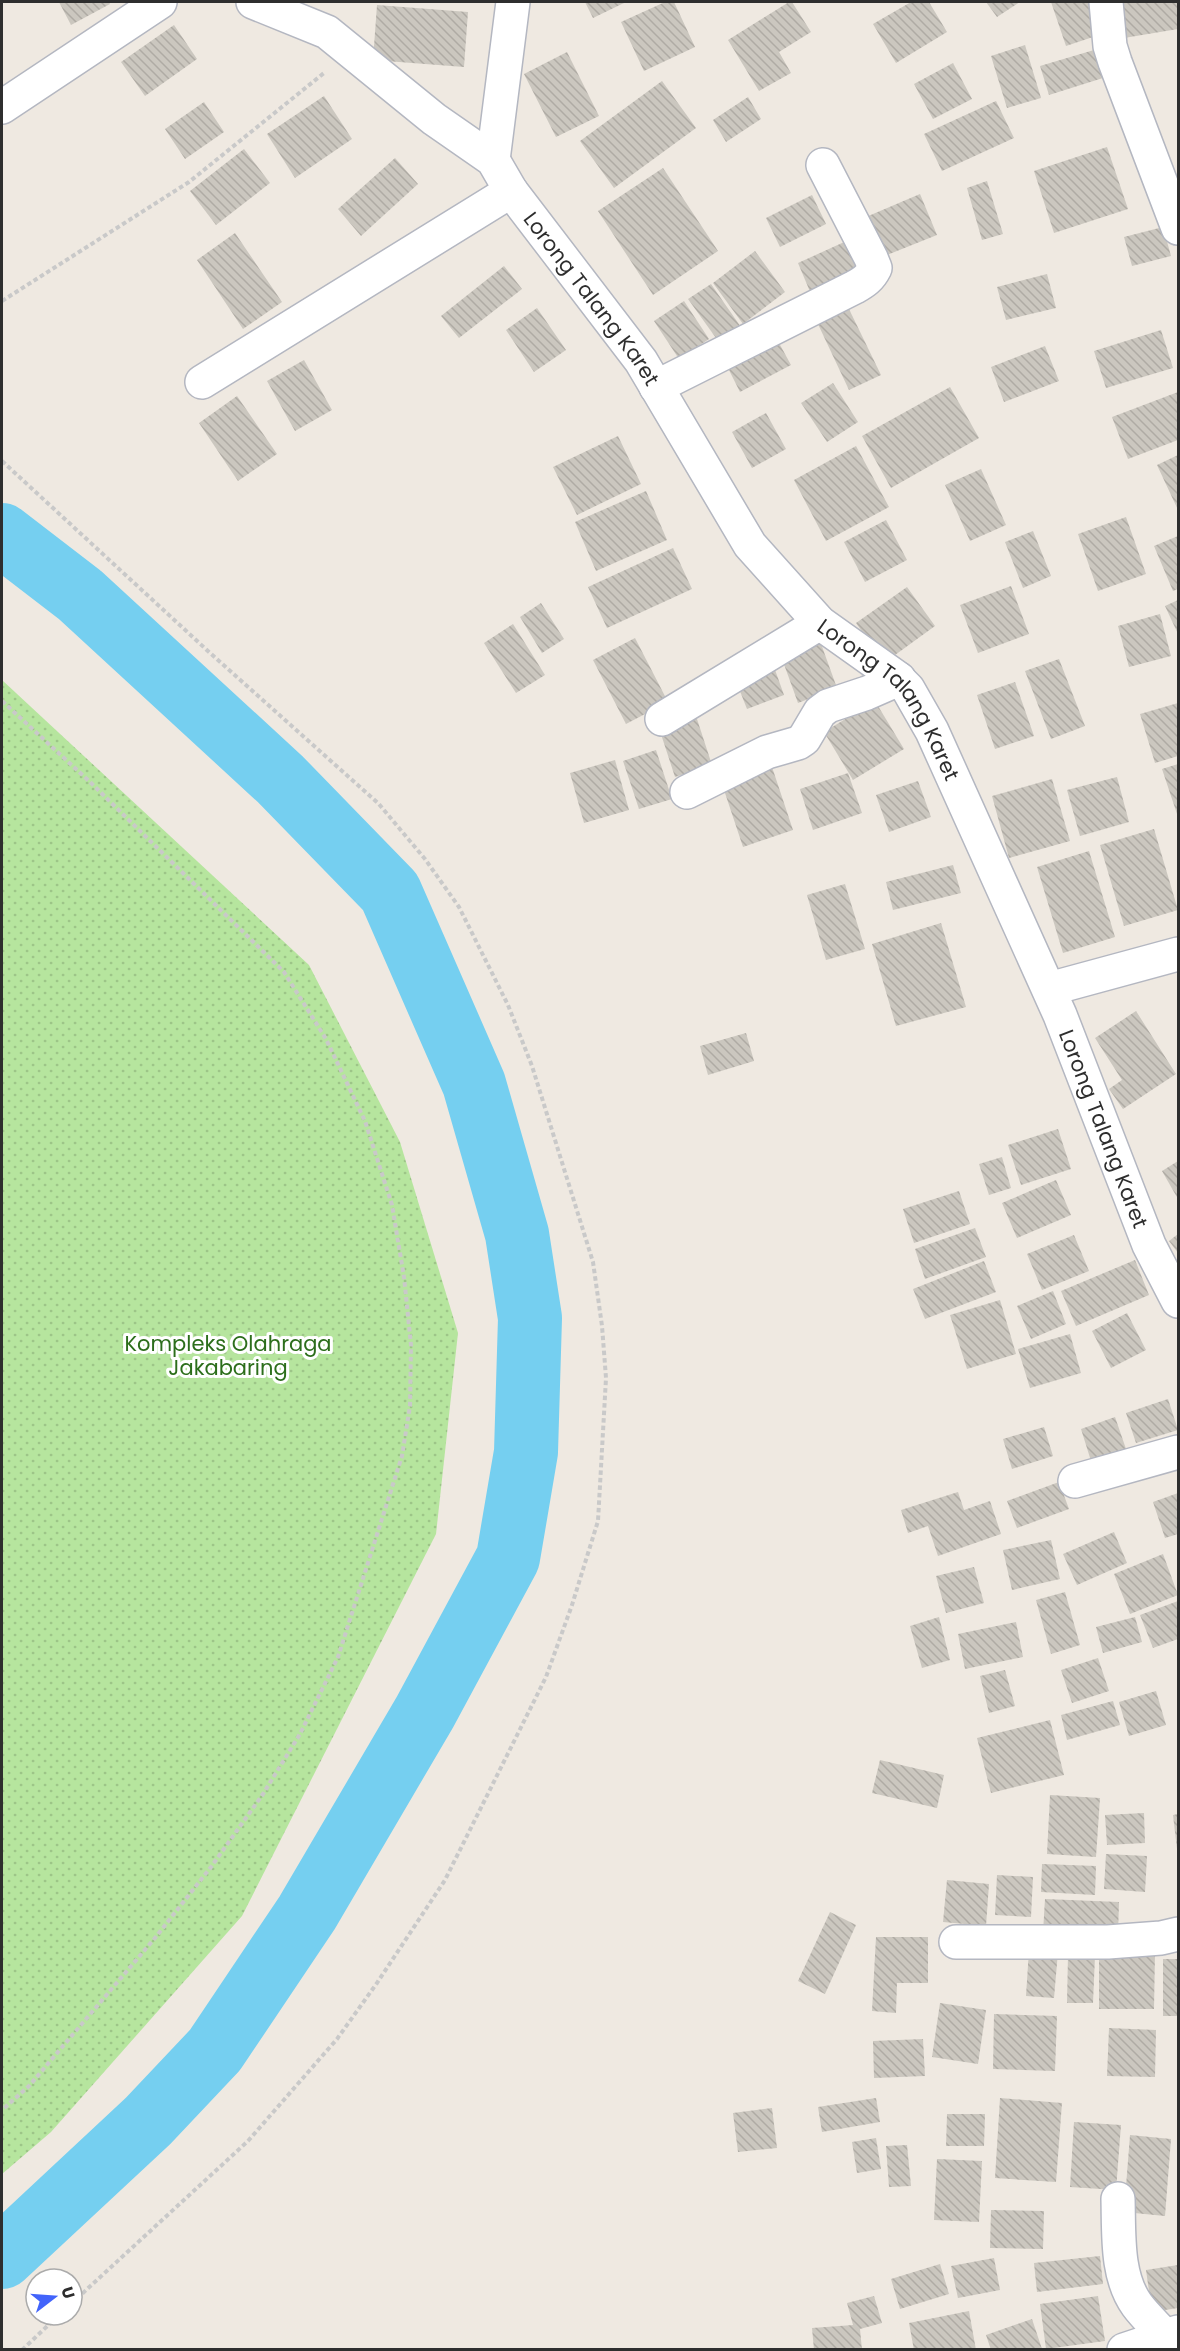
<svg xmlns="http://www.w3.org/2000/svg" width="1180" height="2351" viewBox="0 0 1180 2351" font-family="Poppins,sans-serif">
<defs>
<pattern id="park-dots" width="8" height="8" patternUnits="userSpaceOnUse" patternTransform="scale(1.5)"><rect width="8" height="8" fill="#b6e59e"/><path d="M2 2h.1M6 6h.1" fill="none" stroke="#9dc588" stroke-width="1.8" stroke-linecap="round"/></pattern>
<pattern id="building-back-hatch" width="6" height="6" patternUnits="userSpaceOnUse" patternTransform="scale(1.5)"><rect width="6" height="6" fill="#cbc7bf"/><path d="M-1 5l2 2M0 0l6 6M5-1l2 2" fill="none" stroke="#afaba4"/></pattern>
</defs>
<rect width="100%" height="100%" fill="#efe9e1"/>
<polygon fill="url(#park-dots)" points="2,680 309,965 400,1142 458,1333 436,1534 242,1916 51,2132 2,2174"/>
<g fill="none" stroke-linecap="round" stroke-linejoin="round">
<polyline stroke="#75cff0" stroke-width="64" points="2,535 80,595 280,779 390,892 474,1084 517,1234 530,1318 526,1452 508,1558 425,1712 307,1913 215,2050 148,2121 2,2257"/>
</g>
<g fill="url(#building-back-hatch)">
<polygon points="59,2 109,2 110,4 71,25"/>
<polygon points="585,2 626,2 593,18"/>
<polygon points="665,2 674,2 695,47 644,71 621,22"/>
<polygon points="789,2 792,2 811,32 779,52 791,73 759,91 728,40"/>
<polygon points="911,2 929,2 947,32 896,63 873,24"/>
<polygon points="986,2 1020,2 997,17"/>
<polygon points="1051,2 1100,2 1105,33 1066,46"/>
<polygon points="1113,2 1178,2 1178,29 1118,39"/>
<polygon points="377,5 468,12 464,67 373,60"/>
<polygon points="174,25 197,59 145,96 121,62"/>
<polygon points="1025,45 1041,98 1007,108 991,56"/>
<polygon points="1094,50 1103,78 1049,95 1040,66"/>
<polygon points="567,52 599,116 556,137 524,74"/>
<polygon points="953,63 972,99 933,119 914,84"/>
<polygon points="662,81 696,128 614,188 580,141"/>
<polygon points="324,96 352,139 295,178 267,134"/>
<polygon points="748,97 761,119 726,142 713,120"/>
<polygon points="996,101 1014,138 942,171 924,134"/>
<polygon points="204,102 224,132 185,159 165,129"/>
<polygon points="1107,147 1128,209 1054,233 1034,171"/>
<polygon points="244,149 270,183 216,225 190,191"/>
<polygon points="395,158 418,184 361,236 338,209"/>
<polygon points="663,168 718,251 653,295 598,211"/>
<polygon points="987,181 1003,234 982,240 967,188"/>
<polygon points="920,194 937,235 882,257 866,217"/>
<polygon points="812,195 826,224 780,247 766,218"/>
<polygon points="1163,227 1171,256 1132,266 1124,237"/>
<polygon points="235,233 282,302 243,329 197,260"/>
<polygon points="853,238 867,269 811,294 798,263"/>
<polygon points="755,251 785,292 743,324 713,283"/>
<polygon points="504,266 522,289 459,338 441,316"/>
<polygon points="1047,274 1056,308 1006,320 997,287"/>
<polygon points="711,284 743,330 721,345 688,299"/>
<polygon points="684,301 709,339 679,359 654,321"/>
<polygon points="848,307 881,375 849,390 817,322"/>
<polygon points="537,308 566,350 534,372 506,330"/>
<polygon points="1161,330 1173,368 1106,388 1094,351"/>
<polygon points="773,332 791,365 740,392 723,358"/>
<polygon points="1045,346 1059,381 1004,402 991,367"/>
<polygon points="304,360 332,410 295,431 267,381"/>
<polygon points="833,383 858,422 827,442 801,403"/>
<polygon points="950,387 979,438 891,488 862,436"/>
<polygon points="1178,392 1178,440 1128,459 1112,417"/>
<polygon points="237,396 277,454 238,481 199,423"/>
<polygon points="766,413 786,449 752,468 732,432"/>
<polygon points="618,436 641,484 577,515 553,467"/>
<polygon points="856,446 889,507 826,541 794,480"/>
<polygon points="1178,455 1178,510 1157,465"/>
<polygon points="981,469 1006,525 970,541 945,485"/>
<polygon points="646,491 667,540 596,571 575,522"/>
<polygon points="1126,517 1146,574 1098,591 1078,534"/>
<polygon points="886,520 907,560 865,582 844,542"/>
<polygon points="1033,531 1051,576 1023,588 1005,542"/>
<polygon points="1178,536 1178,589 1173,591 1154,546"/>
<polygon points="673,548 692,589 607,628 588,587"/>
<polygon points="1011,586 1029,634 978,653 960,605"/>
<polygon points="907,587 935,626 884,663 856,623"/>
<polygon points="1178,600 1178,634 1165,606"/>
<polygon points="541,603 564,639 542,653 520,617"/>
<polygon points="1160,614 1171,656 1129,667 1118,626"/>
<polygon points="513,624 545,675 516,693 484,643"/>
<polygon points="635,638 668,702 626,724 593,660"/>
<polygon points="820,641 837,688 798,703 781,656"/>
<polygon points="1059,659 1085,726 1051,739 1025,671"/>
<polygon points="774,667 784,695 747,709 736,681"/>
<polygon points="1015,682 1034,736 995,749 977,695"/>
<polygon points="875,701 904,749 853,780 824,732"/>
<polygon points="1178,703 1178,756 1155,763 1140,714"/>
<polygon points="696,716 712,765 675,777 659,728"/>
<polygon points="656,750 672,799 639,809 623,761"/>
<polygon points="615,760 629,810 584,823 570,773"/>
<polygon points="770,761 793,830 743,847 720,778"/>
<polygon points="1178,764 1178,817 1162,769"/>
<polygon points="848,773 862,813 813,830 800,789"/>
<polygon points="1117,777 1129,822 1080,836 1067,790"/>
<polygon points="1052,779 1070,841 1009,858 992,796"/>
<polygon points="918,781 931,817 889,832 876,795"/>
<polygon points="1154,829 1178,910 1124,926 1100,845"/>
<polygon points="1089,851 1115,937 1063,953 1037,867"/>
<polygon points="953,865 961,893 893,910 886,882"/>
<polygon points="845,884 865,949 826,960 807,895"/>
<polygon points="941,923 966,1007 896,1026 872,944"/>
<polygon points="1136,1011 1176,1074 1123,1109 1109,1089 1122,1080 1095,1038"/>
<polygon points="746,1033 754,1061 708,1075 700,1046"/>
<polygon points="1058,1129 1071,1169 1021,1185 1008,1145"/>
<polygon points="1002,1157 1011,1188 989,1195 979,1164"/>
<polygon points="1178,1161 1178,1199 1162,1171"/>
<polygon points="1056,1180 1071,1215 1017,1238 1002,1203"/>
<polygon points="959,1191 970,1224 914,1243 903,1209"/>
<polygon points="975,1228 986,1257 925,1279 915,1249"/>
<polygon points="1178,1234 1178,1253 1169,1241"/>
<polygon points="1074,1235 1089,1271 1042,1290 1027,1254"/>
<polygon points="1135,1260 1149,1295 1076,1326 1061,1291"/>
<polygon points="984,1261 996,1292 925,1319 913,1289"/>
<polygon points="1053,1291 1066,1324 1031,1339 1017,1306"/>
<polygon points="1000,1300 1016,1354 967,1369 950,1315"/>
<polygon points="1127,1313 1146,1350 1111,1368 1092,1331"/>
<polygon points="1070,1334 1081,1373 1030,1388 1018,1349"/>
<polygon points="1168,1399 1178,1430 1136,1443 1126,1413"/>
<polygon points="1115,1417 1126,1449 1091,1461 1081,1429"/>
<polygon points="1044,1427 1053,1456 1012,1469 1003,1439"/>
<polygon points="1059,1482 1069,1509 1017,1528 1007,1501"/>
<polygon points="958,1492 964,1510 990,1501 1001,1534 938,1556 928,1526 908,1533 901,1510"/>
<polygon points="1178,1493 1178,1534 1165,1538 1153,1502"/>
<polygon points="1114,1532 1127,1563 1077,1585 1063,1554"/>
<polygon points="1051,1540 1060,1579 1012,1590 1003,1550"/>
<polygon points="1163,1554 1178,1595 1130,1614 1114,1574"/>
<polygon points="974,1567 984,1603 946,1613 936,1576"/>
<polygon points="1065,1592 1080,1645 1051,1654 1036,1600"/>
<polygon points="1178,1601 1178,1639 1153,1648 1140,1615"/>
<polygon points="939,1617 950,1660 922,1668 910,1626"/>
<polygon points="1135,1617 1142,1642 1103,1653 1096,1627"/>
<polygon points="1016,1622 1023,1657 965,1669 958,1634"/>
<polygon points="1098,1658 1109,1691 1072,1703 1061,1670"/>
<polygon points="1005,1670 1015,1706 989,1713 980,1676"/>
<polygon points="1156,1691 1166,1725 1129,1736 1119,1702"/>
<polygon points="1113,1701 1120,1725 1067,1740 1061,1715"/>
<polygon points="1050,1720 1064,1775 991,1793 977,1738"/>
<polygon points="880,1760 944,1775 937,1808 872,1793"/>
<polygon points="1050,1795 1100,1798 1096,1857 1047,1854"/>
<polygon points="1144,1813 1145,1843 1107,1845 1105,1815"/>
<polygon points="1178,1814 1178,1849 1177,1849 1173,1815"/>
<polygon points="1106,1854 1147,1856 1145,1892 1104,1889"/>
<polygon points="1042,1864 1096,1866 1095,1895 1041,1892"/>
<polygon points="997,1875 1033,1877 1031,1917 995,1915"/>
<polygon points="947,1880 989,1884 986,1926 943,1922"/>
<polygon points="1045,1899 1119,1902 1118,1935 1043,1932"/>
<polygon points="830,1912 856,1925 825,1994 798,1981"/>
<polygon points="876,1937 928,1937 928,1983 897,1983 896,2013 872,2011"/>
<polygon points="1029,1950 1058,1952 1054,1998 1026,1996"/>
<polygon points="1099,1953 1155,1953 1154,2009 1099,2009"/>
<polygon points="1068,1955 1095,1956 1093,2003 1067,2003"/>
<rect x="1163" y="1959" width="15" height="57"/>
<polygon points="940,2003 986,2010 978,2064 932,2057"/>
<polygon points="994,2014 1057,2016 1055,2071 993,2069"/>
<polygon points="1109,2028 1156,2030 1155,2077 1107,2076"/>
<polygon points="923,2039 925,2076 874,2078 873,2041"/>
<polygon points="876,2098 880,2122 822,2132 818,2107"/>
<polygon points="1000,2098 1062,2103 1056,2182 995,2178"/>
<polygon points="772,2108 777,2148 738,2152 733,2113"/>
<polygon points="947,2114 985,2114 984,2146 946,2146"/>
<polygon points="1074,2122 1121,2125 1116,2190 1070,2187"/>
<polygon points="1130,2135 1171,2139 1165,2216 1124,2212"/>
<polygon points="876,2138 881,2169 857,2173 852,2142"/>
<polygon points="907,2145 911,2186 889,2187 886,2146"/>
<polygon points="937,2159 982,2161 979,2222 934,2220"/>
<polygon points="991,2210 1044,2211 1043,2249 990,2248"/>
<polygon points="1100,2256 1103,2284 1037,2292 1034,2263"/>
<polygon points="994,2258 1000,2290 958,2298 951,2266"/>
<polygon points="940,2264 949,2294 900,2309 891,2279"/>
<polygon points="1178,2265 1178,2308 1152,2312 1146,2270"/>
<polygon points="874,2296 882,2323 860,2329 862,2350 814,2350 812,2328 853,2325 847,2303"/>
<polygon points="1098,2296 1105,2341 1046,2349 1040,2304"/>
<polygon points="969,2311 976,2350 914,2350 909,2323"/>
<polygon points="1032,2319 1042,2349 991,2350 986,2335"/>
</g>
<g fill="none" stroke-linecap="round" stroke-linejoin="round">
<g stroke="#b4b7c1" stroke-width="36">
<g id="street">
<path id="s1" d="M253 2 327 32 434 119 493 160 511 191 641 361 750 545 820 623 896 677 908 689 932 731 1060 1015 1149 1245 1178 1301"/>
<polyline points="1106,2 1110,46 1115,62 1178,228"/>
<polyline points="2,107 160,2"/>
<polyline points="493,160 513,2"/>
<polyline points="202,382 511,191"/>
<path d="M656 387 855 287C864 282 870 278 875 268L871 258 823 165"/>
<polyline points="662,719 820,623"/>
<polyline points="687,792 767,752 798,743 804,739 820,712 828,706 867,693 899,679"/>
<polyline points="1049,989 1178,954"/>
<polyline points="1075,1481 1178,1452"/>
<polyline points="956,1942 1108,1942 1161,1938 1178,1934"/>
<path d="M1118 2199C1119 2234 1116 2276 1137 2305 1145 2316 1156 2326 1165 2336"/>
<polyline points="1124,2350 1178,2332"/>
</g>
</g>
<g stroke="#c9c9c9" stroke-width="4" stroke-dasharray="4.5 3" stroke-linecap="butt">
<polyline points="2,301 189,182 324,73"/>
<polyline points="2,461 209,652 378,803 425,859 459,907 508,1005 532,1066 593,1262 602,1326 606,1378 598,1521 572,1605 546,1677 445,1880 377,1983 337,2039 248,2141 72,2303"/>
<polyline points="2,701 89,781 284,972 326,1039 365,1121 392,1205 404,1277 411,1345 410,1406 402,1456 338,1657 300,1734 263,1794 211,1867 155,1938 29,2086 2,2110"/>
<polyline points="22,2350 59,2315"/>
</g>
<use href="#street" stroke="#fff" stroke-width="33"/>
</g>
<g text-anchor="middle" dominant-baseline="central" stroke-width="6" stroke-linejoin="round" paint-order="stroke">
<g font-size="21" fill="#2e2e2e" stroke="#fff">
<text stroke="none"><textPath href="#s1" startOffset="460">Lorong Talang Karet</textPath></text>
<text stroke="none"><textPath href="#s1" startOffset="964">Lorong Talang Karet</textPath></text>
<text stroke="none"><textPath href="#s1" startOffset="1450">Lorong Talang Karet</textPath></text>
</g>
<g font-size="21" fill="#2c6e1b" stroke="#fff">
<text x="228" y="1343">Kompleks Olahraga<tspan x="228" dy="24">Jakabaring</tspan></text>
</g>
</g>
<rect width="1180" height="2351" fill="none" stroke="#2e2e2e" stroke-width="6"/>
<g transform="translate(54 2297) rotate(73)"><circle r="28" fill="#ffffff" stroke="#ababab" stroke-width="1.5"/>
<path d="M0-4.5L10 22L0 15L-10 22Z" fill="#4264fb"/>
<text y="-9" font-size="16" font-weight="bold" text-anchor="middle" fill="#2e2e2e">U</text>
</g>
</svg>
